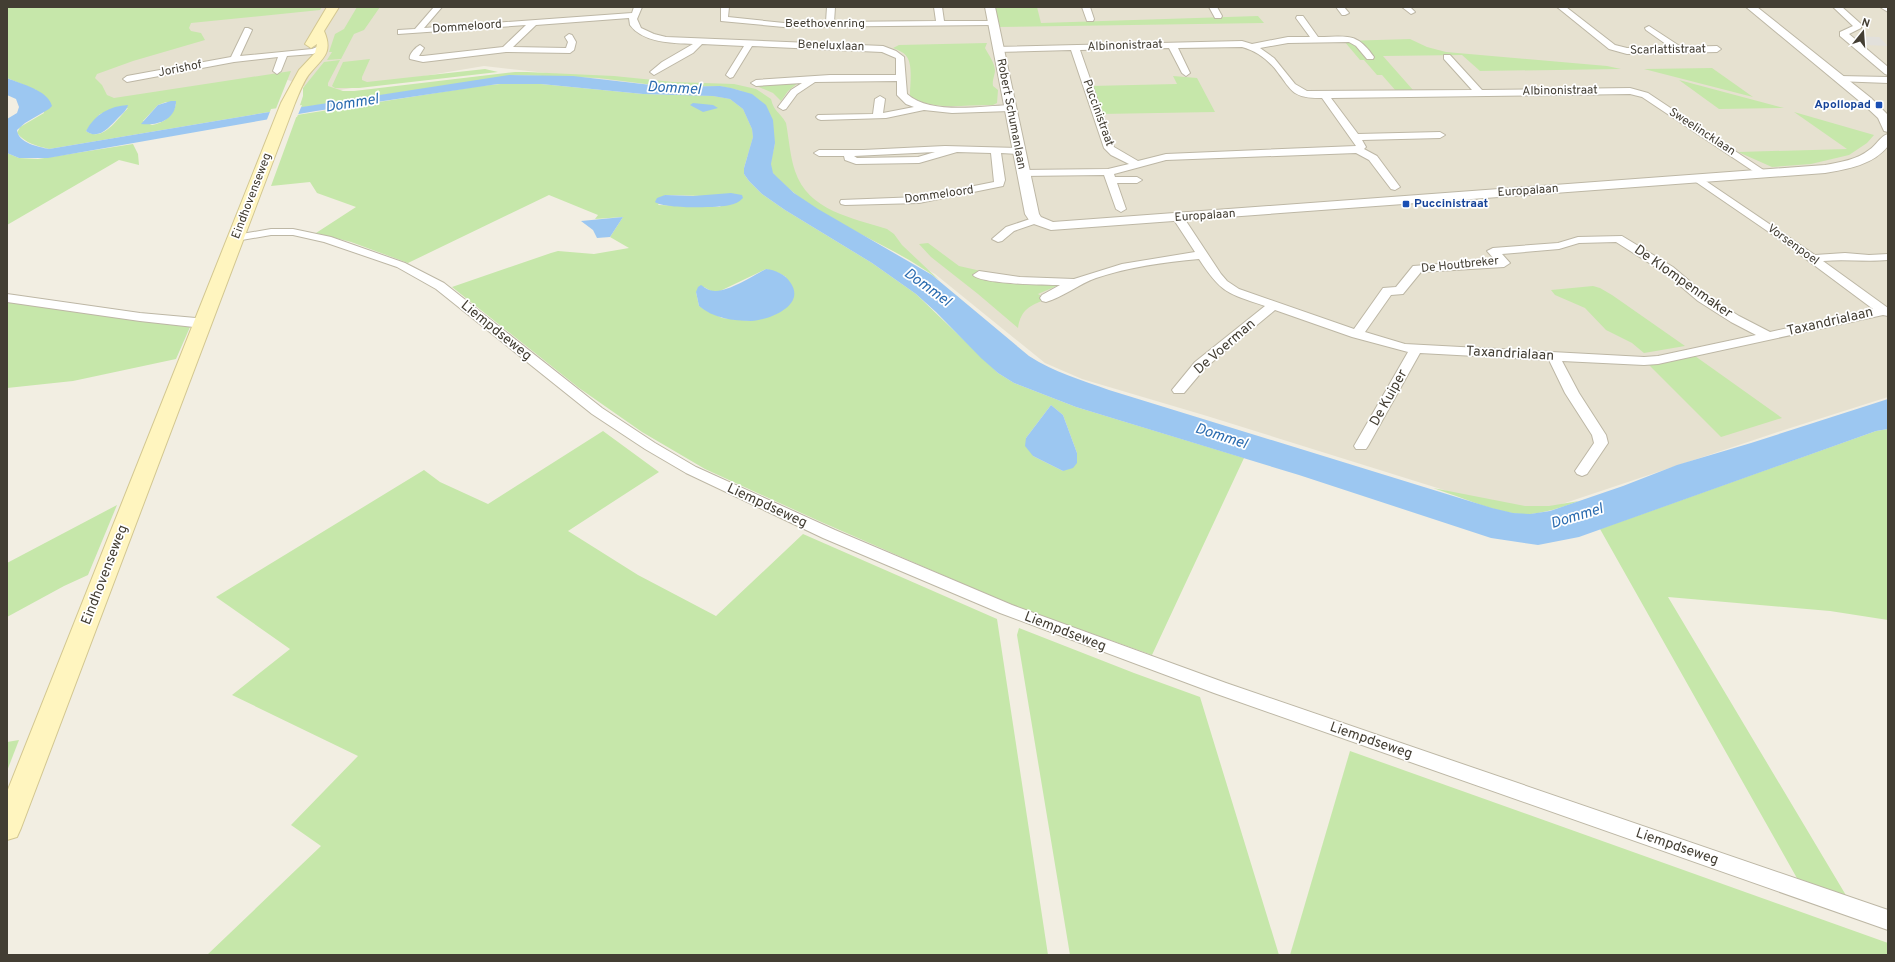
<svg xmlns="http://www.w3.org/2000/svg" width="1895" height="962" viewBox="0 0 1895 962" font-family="Overpass,sans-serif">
<rect width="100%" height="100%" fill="#f2eee2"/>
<polygon fill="#e6e1d0" points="300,7 1888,7 1888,397 1784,430 1550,508 1492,505 1207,416 1082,379 1045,363 935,274 796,193 655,85 484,66 322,93 288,80 104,107 79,85 172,20"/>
<g fill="#c6e7aa" fill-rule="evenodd">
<path d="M7 7H322L320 10 191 23 189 28 191 31 201 33 205 40 133 61 97 74 95 78 102 85 107 95 114 98 291 71 275 111 49 149C37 146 25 143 17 133L20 127 44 113 36 90 7 78ZM166 102 176 104C173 116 164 123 152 125L143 121 158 105ZM128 108C118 118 103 143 86 131L100 114Z"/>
<polygon points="357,7 380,7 364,30 354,34 341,59 327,60 332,52 329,52 335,34 344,29"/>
<polygon points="994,7 1037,7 1041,23 1258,16 1264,23 997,27"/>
<polygon points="1410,39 1427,47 1446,52 1607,66 1621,69 1480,71 1462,55 1383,56 1413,90 1396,91 1382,75 1377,75 1364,60 1360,60 1344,41"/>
<path d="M987 43 985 48C989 56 994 61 995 70 995 75 992 80 993 86L998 90 997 103 993 105C966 104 933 112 910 96 910 85 913 66 907 57 904 52 898 50 893 48L899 45Z"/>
<polygon points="370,59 362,77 362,80 367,82 485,69 498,72 359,88 335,88 332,86 343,62"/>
<path d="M340 60 328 83V86L343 91H354L515 72H527L614 76 673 82 734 84 756 89 771 99C774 112 780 112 786 123 789 139 790 156 795 171 808 211 853 218 887 229L894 234 902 245 939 280C894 245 828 225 786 186 782 182 775 177 773 173 768 164 774 152 775 143L742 91 720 86 669 87 599 78 515 75 299 108 303 96V88L324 62Z"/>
<polygon points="1712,68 1753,97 1644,69"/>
<polygon points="1173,76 1197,78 1215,112 1100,114 1090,86 1177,84"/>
<polygon points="1679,80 1784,108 1719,109"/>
<polygon points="799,82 788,91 781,101 773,93 754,85"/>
<path d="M510 83 541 84 643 94 713 96 730 99 743 109 752 129 753 137 744 168V174L749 181 762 194 785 210 872 263 916 294 998 373 1014 383 1076 407 1244 458 1152 655 1009 604 819 521 705 469 642 432 579 388 452 287 551 253 558 251 594 254 629 248 610 237 623 217 595 219 598 215 549 195 408 263 351 242 316 233 356 207 317 193 310 182 271 186 297 115 480 86ZM665 195 704 196 721 207 658 205ZM766 269 779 273 786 277 751 321 722 318 699 306 696 292 704 287 711 291H720ZM1051 405 1063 415 1077 453 1063 471 1033 456 1026 438Z"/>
<polygon points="1794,112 1874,135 1867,143 1849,155 1811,164 1772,167 1738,152 1847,149"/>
<polygon points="133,144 138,154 139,165 119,160 7,225 7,153 19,158 38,159"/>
<path d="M928 243 959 266 981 271 977 275 1059 285 1038 294 1046 299C1030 306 1021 309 1018 328L978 294 931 257 919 244Z"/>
<polygon points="1593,286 1600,288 1612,295 1685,346 1644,353 1632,343 1606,330 1585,308 1555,295 1551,290"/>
<polygon points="7,301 190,327 176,359 73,381 7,388"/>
<polygon points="1695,356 1782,418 1721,437 1648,364"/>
<polygon points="1888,429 1888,620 1830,611 1668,597 1847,897 1798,880 1600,529 1876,431"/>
<polygon points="603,431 659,472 568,531 638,575 716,616 803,534 997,619 1048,955 207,955 321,846 291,825 358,756 232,695 290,649 216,597 424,470 440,482 488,504"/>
<path d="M1433 488 1525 506H1549L1579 501C1563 507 1548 512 1531 514 1501 516 1462 497 1433 488Z"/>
<polygon points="117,505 88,575 64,586 7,617 7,563"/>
<polygon points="1019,628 1134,673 1200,697 1279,955 1070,955 1017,635"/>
<polygon points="19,740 7,771 7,742"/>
<polygon points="1350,751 1888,943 1888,955 1290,955"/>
</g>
<polygon fill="#e2e0db" points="1853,36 1879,37 1888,46 1864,45"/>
<g fill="#9cc7f1">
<path d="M509 75 573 76 669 87 720 86 731 88 752 94 766 105 773 120 775 143 771 164 773 173 778 178 794 193 818 209 932 275 1029 356C1054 372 1081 380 1109 390L1492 508 1513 513 1530 514 1550 511 1623 486 1677 465 1751 443 1888 399V429L1876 431 1579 537 1538 545 1491 538 1299 475 1076 407 1014 383 998 373 981 358 936 312 916 294 872 263 785 210 762 194 749 181 744 174V168L753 137 752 129 743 109 730 99 713 96 643 94 541 84H498L316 111 48 158H19L7 153V119L17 113 19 107 16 99 7 95V78C21 84 48 90 52 106L49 109 25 123 17 130C18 143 39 147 49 149L263 113Z"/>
<path d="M171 101H176C176 120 157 126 141 124L158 105Z"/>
<polygon points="693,103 713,105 718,108 703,112 690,105"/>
<path d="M128 105C127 110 122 114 118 118 110 126 99 141 86 131 95 114 110 106 128 105Z"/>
<path d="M731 193 742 195 743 198C739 202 735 204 730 205 718 208 665 209 655 202L657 198 665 195 693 196Z"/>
<polygon points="623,217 610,237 597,238 593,230 581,221"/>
<path d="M766 269C775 270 785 274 790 282 807 305 770 320 751 321 733 321 713 318 699 306L696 292 698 287 701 285C705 288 710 291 715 291 728 292 755 275 766 269Z"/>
<polygon points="1051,405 1063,415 1077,453 1077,463 1073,468 1063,471 1033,456 1025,446 1026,438"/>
</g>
<polygon fill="#f2eee2" points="302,105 297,117 266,122 271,109"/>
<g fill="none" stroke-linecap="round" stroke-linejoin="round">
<g stroke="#bdb7a5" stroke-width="2">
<polygon id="pedestrian" points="1880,7 1888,8 1888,12"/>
</g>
<g stroke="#bdb7a5" stroke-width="2">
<g id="minor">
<path d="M434 7H442L424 28 632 13 634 7H642L637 19 641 28 654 34 666 37 883 46 896 51 904 57 907 94C930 115 981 106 1010 105L1015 108 1010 111 952 113 924 110 886 118 821 120 818 119 816 117 818 115 873 114 875 99 880 96 885 99 883 113 914 107 906 104 897 95V81L815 82 797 94 786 109 783 110 778 107 791 90 802 83 756 86 751 83 756 80 830 75H896V58L882 52 752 46 733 77 730 78 726 75 744 46 702 44 693 53 654 75 650 72 662 62 693 44C673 43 643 43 630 25L629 18 536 25 513 47 566 48 568 42 565 37 569 34 572 35 576 42 574 50 570 53 506 52 423 62 410 59C408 55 416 47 420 45L424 48 419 56H423L503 47 526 25 398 34V30L415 29Z"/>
<polygon points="721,7 729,7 728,17 784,23 826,22 827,7 835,7 834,22 936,21 934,7 942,7 944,21 993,21 997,23 993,25 784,27 721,21"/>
<polygon points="1082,7 1090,7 1094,19 1093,21 1087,21"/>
<polygon points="1209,7 1217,7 1222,16 1221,18 1215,18"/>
<polygon points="1336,7 1344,7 1349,13 1345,15 1342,15"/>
<polygon points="1402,7 1410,7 1415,12 1411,14"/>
<polygon points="1557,7 1566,7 1615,45 1627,48 1670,47 1646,30 1645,28 1649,26 1681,47 1717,46 1721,49 1717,52 1627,54 1609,49"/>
<polygon points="1833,7 1842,7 1861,24 1861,28 1849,34 1888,67 1888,75 1885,74 1840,36 1840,32 1853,26"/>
<path d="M1297 16H1303L1318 37C1347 37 1356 31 1374 57L1373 59H1367L1356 46 1349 42 1288 43 1260 48 1274 58 1295 84 1307 91 1472 90 1444 59V55H1450L1482 90 1630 88 1648 93 1768 173 1763 176 1759 175 1642 97 1630 94 1331 98 1358 134 1440 132 1445 135 1440 138 1362 140 1366 147 1364 149 1377 156 1400 187 1395 190 1391 189 1369 160 1356 153 1166 160 1114 174 1115 177H1137L1142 180 1137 183H1117L1126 209 1121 212 1116 209 1104 175 1022 176 1017 173 1022 170 1108 169 1129 164 1111 155 1104 148 1071 50 997 52 994 51V47L1242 41 1252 44 1288 37H1310L1296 18ZM1242 47C1257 51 1270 61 1279 74 1284 80 1288 88 1295 93 1303 98 1313 98 1322 98L1356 146 1166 154 1138 161 1114 147 1080 50 1169 48 1182 73 1186 76 1190 73 1178 48Z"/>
<polygon points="245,28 248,28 252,30 240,56 312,49 322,45 326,48 313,54 287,56 281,71 277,74 273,71 278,57 234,62 127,82 123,79 127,76 231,57"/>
<polygon points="1839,76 1888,77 1888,83 1836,81 1836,77"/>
<path d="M945 146 1018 148 1023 151 1018 154 1001 153 1005 180 1003 186 919 203 845 205 841 204 840 202 841 200 919 197 994 182 991 153 957 152 919 163 856 164 845 160 844 156H819L814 153 819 150H863ZM935 152 918 157 857 158 854 156Z"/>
<path d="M1697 175 1815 255 1845 253 1869 255 1888 254V260C1866 262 1845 259 1823 261L1888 308V316L1883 315 1658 364 1644 365 1562 361 1579 393 1606 435 1608 443 1587 474 1582 476 1577 474 1575 471 1594 443 1592 435 1565 393 1549 360 1420 353 1368 446 1366 449H1356L1354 446 1408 352 1352 337 1275 310 1205 368 1184 393H1174L1172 390 1195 362 1265 306C1227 293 1221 293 1199 259 1164 262 1129 267 1096 278 1079 284 1063 297 1046 302L1042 301 1040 298 1042 295 1060 285C1046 285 980 284 973 275L979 271 1020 277 1074 279 1122 264 1195 252 1172 217 1178 214 1182 215 1221 274 1227 281 1239 289 1354 329 1383 288 1396 287 1413 266 1495 260 1487 251 1493 248 1558 243 1578 237 1622 236 1673 267 1706 295 1739 316 1770 332 1873 309 1779 239 1693 180 1692 178ZM1616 242 1665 273 1698 301 1731 322 1756 335 1658 356 1644 357 1405 344 1365 332 1391 295 1403 294 1421 272 1504 267 1510 263 1502 254 1559 249 1579 243Z"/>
<polygon points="1036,217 1040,218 1042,220 1040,222 1014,231 1002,241 998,242 992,239 1006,227"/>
<polygon points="271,229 293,229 331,237 405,263 444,283 602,408 655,443 696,467 835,530 1012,605 1226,683 1888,910 1888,930 1214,693 1000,613 823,538 686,473 645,449 592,414 436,289 397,267 324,242 293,235 271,235 236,241 230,238 236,235"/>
<polygon points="7,294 140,313 207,319 209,322 207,325 194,327 140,321 7,302"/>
</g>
</g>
<g stroke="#bdb7a5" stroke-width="2">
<g id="tertiary">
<path d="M985 7H995L1039 214 1041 217 1053 222 1825 165C1841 162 1856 160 1869 150 1876 146 1880 136 1888 134V146C1873 165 1848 169 1825 173L1051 230 1031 223 1025 214Z"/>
<polygon points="1746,7 1757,7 1871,98 1888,115 1888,132 1884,131 1878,118 1863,104"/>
</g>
</g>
<g stroke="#d3c791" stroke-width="2">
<path id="secondary" d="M327 7H339L324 31C333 52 324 57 311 72 304 79 299 94 295 103L21 828 17 837 7 840V792L281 103 299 70 315 53 317 44 311 48 305 44Z"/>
</g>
<use href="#pedestrian" fill="#fff" fill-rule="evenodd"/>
<use href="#minor" fill="#fff" fill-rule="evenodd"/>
<use href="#tertiary" fill="#fff" fill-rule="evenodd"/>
<use href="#secondary" fill="#fff5bf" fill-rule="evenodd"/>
</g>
<g fill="#1a4fb4" stroke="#fff" stroke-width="1.5">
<rect x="1875" y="101" width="8" height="8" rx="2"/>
<rect x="1402" y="200" width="8" height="8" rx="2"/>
</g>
<g text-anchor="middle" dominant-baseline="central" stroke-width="3.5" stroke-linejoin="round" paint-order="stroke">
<g font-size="12" fill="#433e33" stroke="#fff">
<text x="825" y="24">Beethovenring</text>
<text transform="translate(467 27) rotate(-4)">Dommeloord</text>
<text transform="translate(831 46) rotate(2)">Beneluxlaan</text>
<text transform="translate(1125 46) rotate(-2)">Albinonistraat</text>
<text transform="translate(1668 50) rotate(-1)">Scarlattistraat</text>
<text transform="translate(180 69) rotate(-11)">Jorishof</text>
<text transform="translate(1560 91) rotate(-1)">Albinonistraat</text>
<text transform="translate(1098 113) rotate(70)">Puccinistraat</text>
<text transform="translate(1011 114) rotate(79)">Robert Schumanlaan</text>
<text transform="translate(1702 132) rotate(33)">Sweelincklaan</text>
<text transform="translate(1528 191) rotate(-4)">Europalaan</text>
<text transform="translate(939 195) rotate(-8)">Dommeloord</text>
<text transform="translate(252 196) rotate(-69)">Eindhovenseweg</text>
<text transform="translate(1205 216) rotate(-4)">Europalaan</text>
<text transform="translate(1793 245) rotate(36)">Vorsenpoel</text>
<text transform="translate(1460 265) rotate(-6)">De Houtbreker</text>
</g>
<g font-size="12" font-weight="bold" fill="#164399" stroke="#fff" text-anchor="end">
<text x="1871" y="105">Apollopad</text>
<text x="1414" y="204" text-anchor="start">Puccinistraat</text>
</g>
<g font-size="14" fill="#433e33" stroke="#fff">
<text transform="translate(1683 282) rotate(35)">De Klompenmaker</text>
<text transform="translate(1830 322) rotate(-13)">Taxandrialaan</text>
<text transform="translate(496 331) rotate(39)">Liempdseweg</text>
<text transform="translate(1225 347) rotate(-41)">De Voerman</text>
<text transform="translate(1510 354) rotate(3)">Taxandrialaan</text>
<text transform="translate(1389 398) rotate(-61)">De Kuiper</text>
<text transform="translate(767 506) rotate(25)">Liempdseweg</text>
<text transform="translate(105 575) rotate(-69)">Eindhovenseweg</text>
<text transform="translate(1065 632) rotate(21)">Liempdseweg</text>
<text transform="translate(1371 741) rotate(19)">Liempdseweg</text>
<text transform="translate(1677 847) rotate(19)">Liempdseweg</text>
</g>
<g font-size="15" font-style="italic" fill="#2b6cb0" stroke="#fff">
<text transform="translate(674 89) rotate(3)">Dommel</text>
<text transform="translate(352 104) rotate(-9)">Dommel</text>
<text transform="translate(927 288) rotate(36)">Dommel</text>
<text transform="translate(1221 437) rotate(18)">Dommel</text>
<text transform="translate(1577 517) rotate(-17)">Dommel</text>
</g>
</g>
<rect width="1895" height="962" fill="none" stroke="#433e33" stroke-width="16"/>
<g transform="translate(1863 32) rotate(17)" stroke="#ffffff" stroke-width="3" paint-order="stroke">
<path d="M0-3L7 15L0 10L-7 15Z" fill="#433e33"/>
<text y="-6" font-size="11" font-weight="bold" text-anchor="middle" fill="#433e33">N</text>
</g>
</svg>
